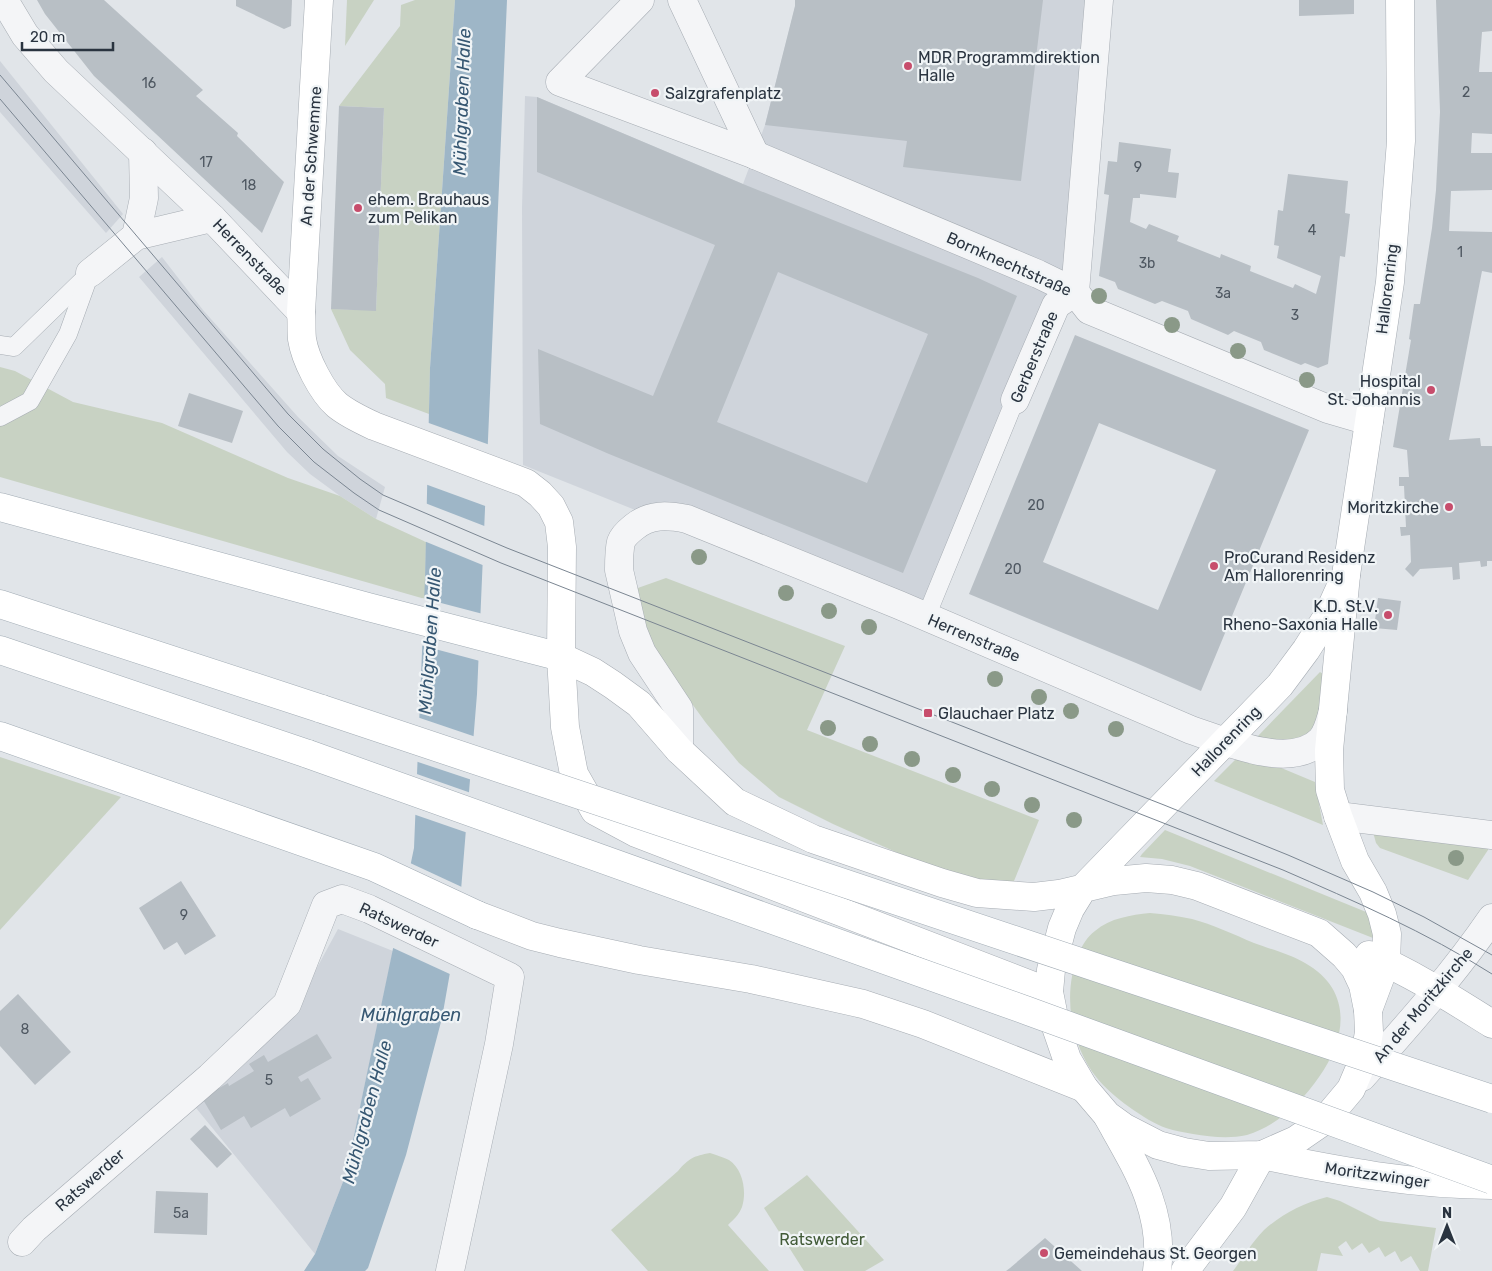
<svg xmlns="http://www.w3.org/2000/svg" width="1492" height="1271" viewBox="0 0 1492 1271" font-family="Rubik,sans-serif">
<rect width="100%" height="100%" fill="#e1e5e9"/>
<g fill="#cfd4db">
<polygon points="795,0 1099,0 1075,292 1056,306 922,625 523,465 522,208 525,96 537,97 743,184 765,125 795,7"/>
<polygon points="0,61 123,214 106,233 0,112"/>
<polygon points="162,257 203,310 298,417 338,456 385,487 376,519 340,496 310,474 287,452 139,277"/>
<polygon points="338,929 393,951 346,1174 315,1254 192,1103 294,1010"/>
</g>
<g fill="#c8d2c3">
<polygon points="347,0 374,0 345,46"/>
<polygon points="415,0 455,0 430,368 429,414 386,398 385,384 350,350 331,309 376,310 384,108 339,106 400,26 401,5"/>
<polygon points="0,367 15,371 73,402 162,423 288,478 340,496 376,519 426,542 425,599 0,477"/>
<polygon points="666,578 845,646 807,730 1039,820 1014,881 989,881 945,874 833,824 779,797 739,763 706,723 674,679 648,636 635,589"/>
<polygon points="1320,672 1323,674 1326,679 1317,722 1308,733 1287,743 1257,737"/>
<polygon points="1243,752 1315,782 1323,825 1214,781"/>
<polygon points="0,757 121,797 0,930"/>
<polygon points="1165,830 1371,914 1373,938 1190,866 1162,859 1140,857 1142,854"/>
<polygon points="1373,832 1488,845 1488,850 1468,880 1380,848 1376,843"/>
<path d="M1150 913C1164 914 1178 916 1192 919 1212 924 1235 935 1254 943 1270 949 1292 955 1305 963 1353 990 1347 1038 1319 1077 1302 1102 1277 1126 1247 1135 1229 1139 1211 1137 1193 1134 1184 1132 1175 1131 1166 1128 1146 1121 1110 1095 1097 1078 1070 1045 1062 992 1079 953 1083 944 1087 937 1095 931 1110 918 1131 915 1150 913Z"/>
<path d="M710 1153C716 1155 723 1157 729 1160 743 1169 747 1192 742 1207 739 1215 733 1220 728 1225L769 1271H648L611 1230 678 1171C689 1158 694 1156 710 1153Z"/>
<polygon points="807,1175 884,1260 865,1271 804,1271 764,1208"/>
<path d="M1327 1197 1340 1201 1380 1221 1436 1228 1428 1271H1420L1411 1256 1401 1262 1395 1251 1385 1257 1379 1247 1369 1253 1362 1243 1352 1250 1346 1241 1338 1247 1343 1256 1321 1253 1317 1271H1233C1243 1258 1252 1242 1264 1230 1282 1214 1303 1203 1327 1197Z"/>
</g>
<polygon fill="#9eb6c7" points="455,0 507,0 477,694 458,927 442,1018 406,1155 368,1268 365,1271 304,1271 315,1254 346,1174 414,848 425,578 430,368"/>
<g fill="#e1e5e9">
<polygon points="426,422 490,445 488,507 425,484"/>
<polygon points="425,503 487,527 485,566 424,541"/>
<polygon points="422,598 483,614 480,661 420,645"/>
<polygon points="417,717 476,737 472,780 415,761"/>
<polygon points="414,773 471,793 468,833 413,814"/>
<polygon points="408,862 464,888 460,927 452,975 391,947"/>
</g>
<g fill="#b8bfc5" fill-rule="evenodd">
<polygon points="37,0 104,0 203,90 196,96 238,133 237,136 284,182 262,233 94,76 45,14"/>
<polygon points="236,0 292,0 291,26 284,29 236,6"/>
<polygon points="795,0 1043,0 1021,181 903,167 907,141 765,125 795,6"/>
<polygon points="1299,0 1354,0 1354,14 1299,16"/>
<polygon points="1436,0 1492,0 1492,31 1482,32 1479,72 1492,72 1492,134 1472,133 1471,153 1492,153 1492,190 1451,191 1449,231 1492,232 1492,273 1482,271 1449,440 1480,438 1481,446 1492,446 1492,561 1487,561 1487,566 1481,567 1480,561 1459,563 1460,579 1453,580 1452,567 1420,569 1413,577 1405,569 1411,562 1410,535 1401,536 1400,527 1406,527 1404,486 1399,486 1399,477 1409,477 1407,450 1393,447 1411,340 1409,339 1414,304 1420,304 1432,228 1436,190 1440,112"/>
<path d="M537 97 743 184 978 278 1017 296 903 573 609 454 540 424 538 349 653 396 715 245 537 172ZM778 272 928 334 867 483 717 422Z"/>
<polygon points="339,106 384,108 376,311 331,309"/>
<polygon points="1119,142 1171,149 1168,172 1179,173 1176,198 1140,194 1140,198 1133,198 1130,222 1146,229 1149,224 1179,236 1177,241 1220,258 1221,254 1251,266 1250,271 1293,288 1295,284 1316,294 1321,276 1277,258 1279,246 1274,245 1278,210 1283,211 1288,174 1348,181 1345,213 1350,214 1345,257 1340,256 1328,364 1318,368 1305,363 1301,365 1264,350 1261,342 1234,331 1228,335 1191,319 1188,311 1162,301 1155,304 1118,289 1115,282 1099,276 1109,195 1104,194 1108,161 1117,162"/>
<path d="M1075 335 1309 430 1201 691 1136 663 969 594ZM1099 423 1216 470 1158 610 1043 562Z"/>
<polygon points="189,393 243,411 232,443 178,426"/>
<polygon points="1378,598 1401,601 1397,630 1374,628"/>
<polygon points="181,881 216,936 185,955 177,942 164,950 139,908"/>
<polygon points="18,994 71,1052 35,1085 0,1046 0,1011"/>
<polygon points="317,1034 332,1058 298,1077 301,1082 308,1078 321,1099 290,1117 285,1108 251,1128 244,1116 221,1130 202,1098 228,1083 229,1086 254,1071 249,1064 264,1055 268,1062"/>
<polygon points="205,1125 232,1154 217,1168 190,1139"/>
<polygon points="156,1191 208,1193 207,1235 154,1233"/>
<polygon points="1045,1238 1082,1271 1006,1271 1010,1268"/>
</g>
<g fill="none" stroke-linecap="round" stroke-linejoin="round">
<g stroke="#a6acb3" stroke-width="19">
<g id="lane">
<polyline points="0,345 14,347 86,277"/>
<polyline points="0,417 30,401 68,334 90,273"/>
<polyline points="926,617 1015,400"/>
</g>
</g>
<g stroke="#a6acb3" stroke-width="29">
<g id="street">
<polyline points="4,0 25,35 56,71 212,218 301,312"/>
<polyline points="640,0 560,82 755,155 1038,274 1075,292 1089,310 1328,409 1369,421"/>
<polyline points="682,0 755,155"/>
<polyline points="136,236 144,198 143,152"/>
<polyline points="90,273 136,236 212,218"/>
<polyline points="1015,400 1056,305 1075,292 1099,0"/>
<path d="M679 750V709L642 653 633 631 619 570C619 561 619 550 621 542 623 536 629 531 634 527 650 514 667 515 687 519L899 605 1191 730C1225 741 1291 771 1321 740 1328 732 1330 721 1333 711"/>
<polyline points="1338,816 1492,835"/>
<path d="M1362 1077C1408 1025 1453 975 1492 918"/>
<polyline points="22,1242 34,1229 210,1077 287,1004 326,905 342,899 369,909 510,977 499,1044 450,1271"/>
</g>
</g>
<g stroke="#a6acb3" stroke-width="29">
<g id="secondary">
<path d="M319 0 301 312C302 321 301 330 302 339 305 359 322 392 337 405 348 414 361 420 374 426L526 483 540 494 551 506 559 522 562 547 561 657 565 727 574 774 595 811 636 833 1049 992"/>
<polyline points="561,657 593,672 613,685 639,704 679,750 735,802 813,839 942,883 977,893 1034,897 1059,894 1114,881 1146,878 1172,880 1197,886 1319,933 1344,955 1355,968 1363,985 1368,1010 1369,1032 1365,1056 1351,1089 1325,1120 1296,1140 1262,1155 1209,1156 1184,1152 1158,1145 1125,1128 1107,1115 1084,1088 1067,1059 1056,1027 1049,992 1051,970 1062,928 1070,909 1083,888 1280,685 1306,650 1327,617 1346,575"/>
<polyline points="477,915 532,936 560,943 639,960 751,979 863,1004 923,1024 1084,1088"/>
<path d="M1369 955C1412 973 1452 999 1492 1024"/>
<polyline points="1368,1010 1386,962 1387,934 1382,914 1373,892 1355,861 1338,816 1330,790 1329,750 1346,575 1390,282 1401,141 1400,0"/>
<path d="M1108 1117C1136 1167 1165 1211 1157 1271"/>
<path d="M1262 1155C1338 1171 1414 1185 1492 1185"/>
<polyline points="1185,1271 1233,1207 1262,1155"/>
</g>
</g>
<g stroke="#a1abb4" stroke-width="29">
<g id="primary">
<polyline points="0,507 368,607 561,657"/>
<polyline points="0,604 322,709"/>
<polyline points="0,650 308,754"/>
<polyline points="0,736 374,867 477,915"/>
</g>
</g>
<use href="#lane" stroke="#f4f5f7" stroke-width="18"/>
<use href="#street" stroke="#f4f5f7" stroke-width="28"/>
<use href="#secondary" stroke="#fff" stroke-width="28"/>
<use href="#primary" stroke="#fff" stroke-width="28"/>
<g stroke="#7b8692" stroke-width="1">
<polyline points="0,75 288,414 323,449 360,479 383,495 507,548 1164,805 1288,855 1373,892 1424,917 1492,955"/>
<path d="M0 99 278 426 314 462 354 493 379 510 501 563 1283 870C1354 901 1426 932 1492 974"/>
</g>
<g stroke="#a1abb4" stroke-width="29" stroke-linecap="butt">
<g id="primary-bridge">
<path d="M322 709C711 840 1102 969 1492 1099"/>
<polyline points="308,754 1028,1011 1492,1180"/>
</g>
</g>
<use href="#primary-bridge" stroke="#fff" stroke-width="28"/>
</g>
<g fill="#8a9988">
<circle cx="1099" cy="296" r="8"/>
<circle cx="1172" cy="325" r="8"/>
<circle cx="1238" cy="351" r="8"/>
<circle cx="1307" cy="380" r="8"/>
<circle cx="699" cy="557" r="8"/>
<circle cx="786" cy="593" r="8"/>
<circle cx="829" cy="611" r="8"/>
<circle cx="869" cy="627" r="8"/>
<circle cx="995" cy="679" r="8"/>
<circle cx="1039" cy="697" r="8"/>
<circle cx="1071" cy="711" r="8"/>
<circle cx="828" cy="728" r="8"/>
<circle cx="1116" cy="729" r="8"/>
<circle cx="870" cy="744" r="8"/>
<circle cx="912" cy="759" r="8"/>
<circle cx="953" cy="775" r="8"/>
<circle cx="992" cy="789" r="8"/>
<circle cx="1032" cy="805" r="8"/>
<circle cx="1074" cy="820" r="8"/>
<circle cx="1456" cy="858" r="8"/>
</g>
<g fill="#c74d6c" stroke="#f0f4f6" stroke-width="2">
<circle cx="908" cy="66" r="5"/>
<circle cx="655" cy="93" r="5"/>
<circle cx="358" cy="208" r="5"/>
<circle cx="1431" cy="390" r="5"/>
<circle cx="1449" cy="507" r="5"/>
<circle cx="1214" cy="566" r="5"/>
<circle cx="1388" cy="615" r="5"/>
<rect x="923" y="708" width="10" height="10" rx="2.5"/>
<circle cx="1044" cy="1253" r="5"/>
</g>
<g text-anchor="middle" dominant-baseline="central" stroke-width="4.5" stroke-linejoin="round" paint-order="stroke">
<g font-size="14" fill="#4e5761">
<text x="149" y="83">16</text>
<text x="1466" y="92">2</text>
<text x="206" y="162">17</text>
<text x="1138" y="167">9</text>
<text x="249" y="185">18</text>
<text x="1312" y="230">4</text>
<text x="1460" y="252">1</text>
<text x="1147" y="263">3b</text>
<text x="1223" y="293">3a</text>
<text x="1295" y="315">3</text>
<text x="1036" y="505">20</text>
<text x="1013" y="569">20</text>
<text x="184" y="915">9</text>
<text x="25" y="1029">8</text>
<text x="269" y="1080">5</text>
<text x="181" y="1213">5a</text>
</g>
<g font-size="16" fill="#2a3440" stroke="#f0f4f6" text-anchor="start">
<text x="918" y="57">MDR Programmdirektion<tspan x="918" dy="18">Halle</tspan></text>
<text x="665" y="93">Salzgrafenplatz</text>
<text x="368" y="199">ehem. Brauhaus<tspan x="368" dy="18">zum Pelikan</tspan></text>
<text x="1421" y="381" text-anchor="end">Hospital<tspan x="1421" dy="18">St. Johannis</tspan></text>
<text x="1439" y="507" text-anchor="end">Moritzkirche</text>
<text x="1224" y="557">ProCurand Residenz<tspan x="1224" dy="18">Am Hallorenring</tspan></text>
<text x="1378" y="606" text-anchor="end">K.D. St.V.<tspan x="1378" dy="18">Rheno-Saxonia Halle</tspan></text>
<text x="938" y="713">Glauchaer Platz</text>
<text x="1054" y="1253">Gemeindehaus St. Georgen</text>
</g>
<g font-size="16" fill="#2a3440" stroke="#f0f4f6">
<text transform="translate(311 156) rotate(-86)">An der Schwemme</text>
<text transform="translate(250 257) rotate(46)">Herrenstraße</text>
<text transform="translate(1009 264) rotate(24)">Bornknechtstraße</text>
<text transform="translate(1387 289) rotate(-83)">Hallorenring</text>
<text transform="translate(1034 357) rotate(-67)">Gerberstraße</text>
<text transform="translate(974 638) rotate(23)">Herrenstraße</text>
<text transform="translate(1226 741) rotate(-46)">Hallorenring</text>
<text transform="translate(399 925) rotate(25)">Ratswerder</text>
<text transform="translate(1423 1005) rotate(-50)">An der Moritzkirche</text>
<text transform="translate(1377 1175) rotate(8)">Moritzzwinger</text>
<text transform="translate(90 1180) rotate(-41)">Ratswerder</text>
</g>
<g font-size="16" fill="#425b38" stroke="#f0f4f6">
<text x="822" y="1239">Ratswerder</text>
</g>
<g font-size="18" font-style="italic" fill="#365772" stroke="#f0f4f6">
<text transform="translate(462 102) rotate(-88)">Mühlgraben Halle</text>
<text transform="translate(430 641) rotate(-86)">Mühlgraben Halle</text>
<text x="411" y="1015">Mühlgraben</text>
<text transform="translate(367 1112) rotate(-75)">Mühlgraben Halle</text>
</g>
</g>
<g transform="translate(1447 1226)" stroke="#f0f4f6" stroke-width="4" paint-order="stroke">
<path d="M0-4L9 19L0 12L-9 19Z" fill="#2a3440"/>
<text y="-8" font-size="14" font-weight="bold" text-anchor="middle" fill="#2a3440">N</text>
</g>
<path d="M22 42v8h91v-8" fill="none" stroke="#2a3440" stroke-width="2.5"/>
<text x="30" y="42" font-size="15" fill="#2a3440" stroke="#f0f4f6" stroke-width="4" paint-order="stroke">20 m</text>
</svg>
